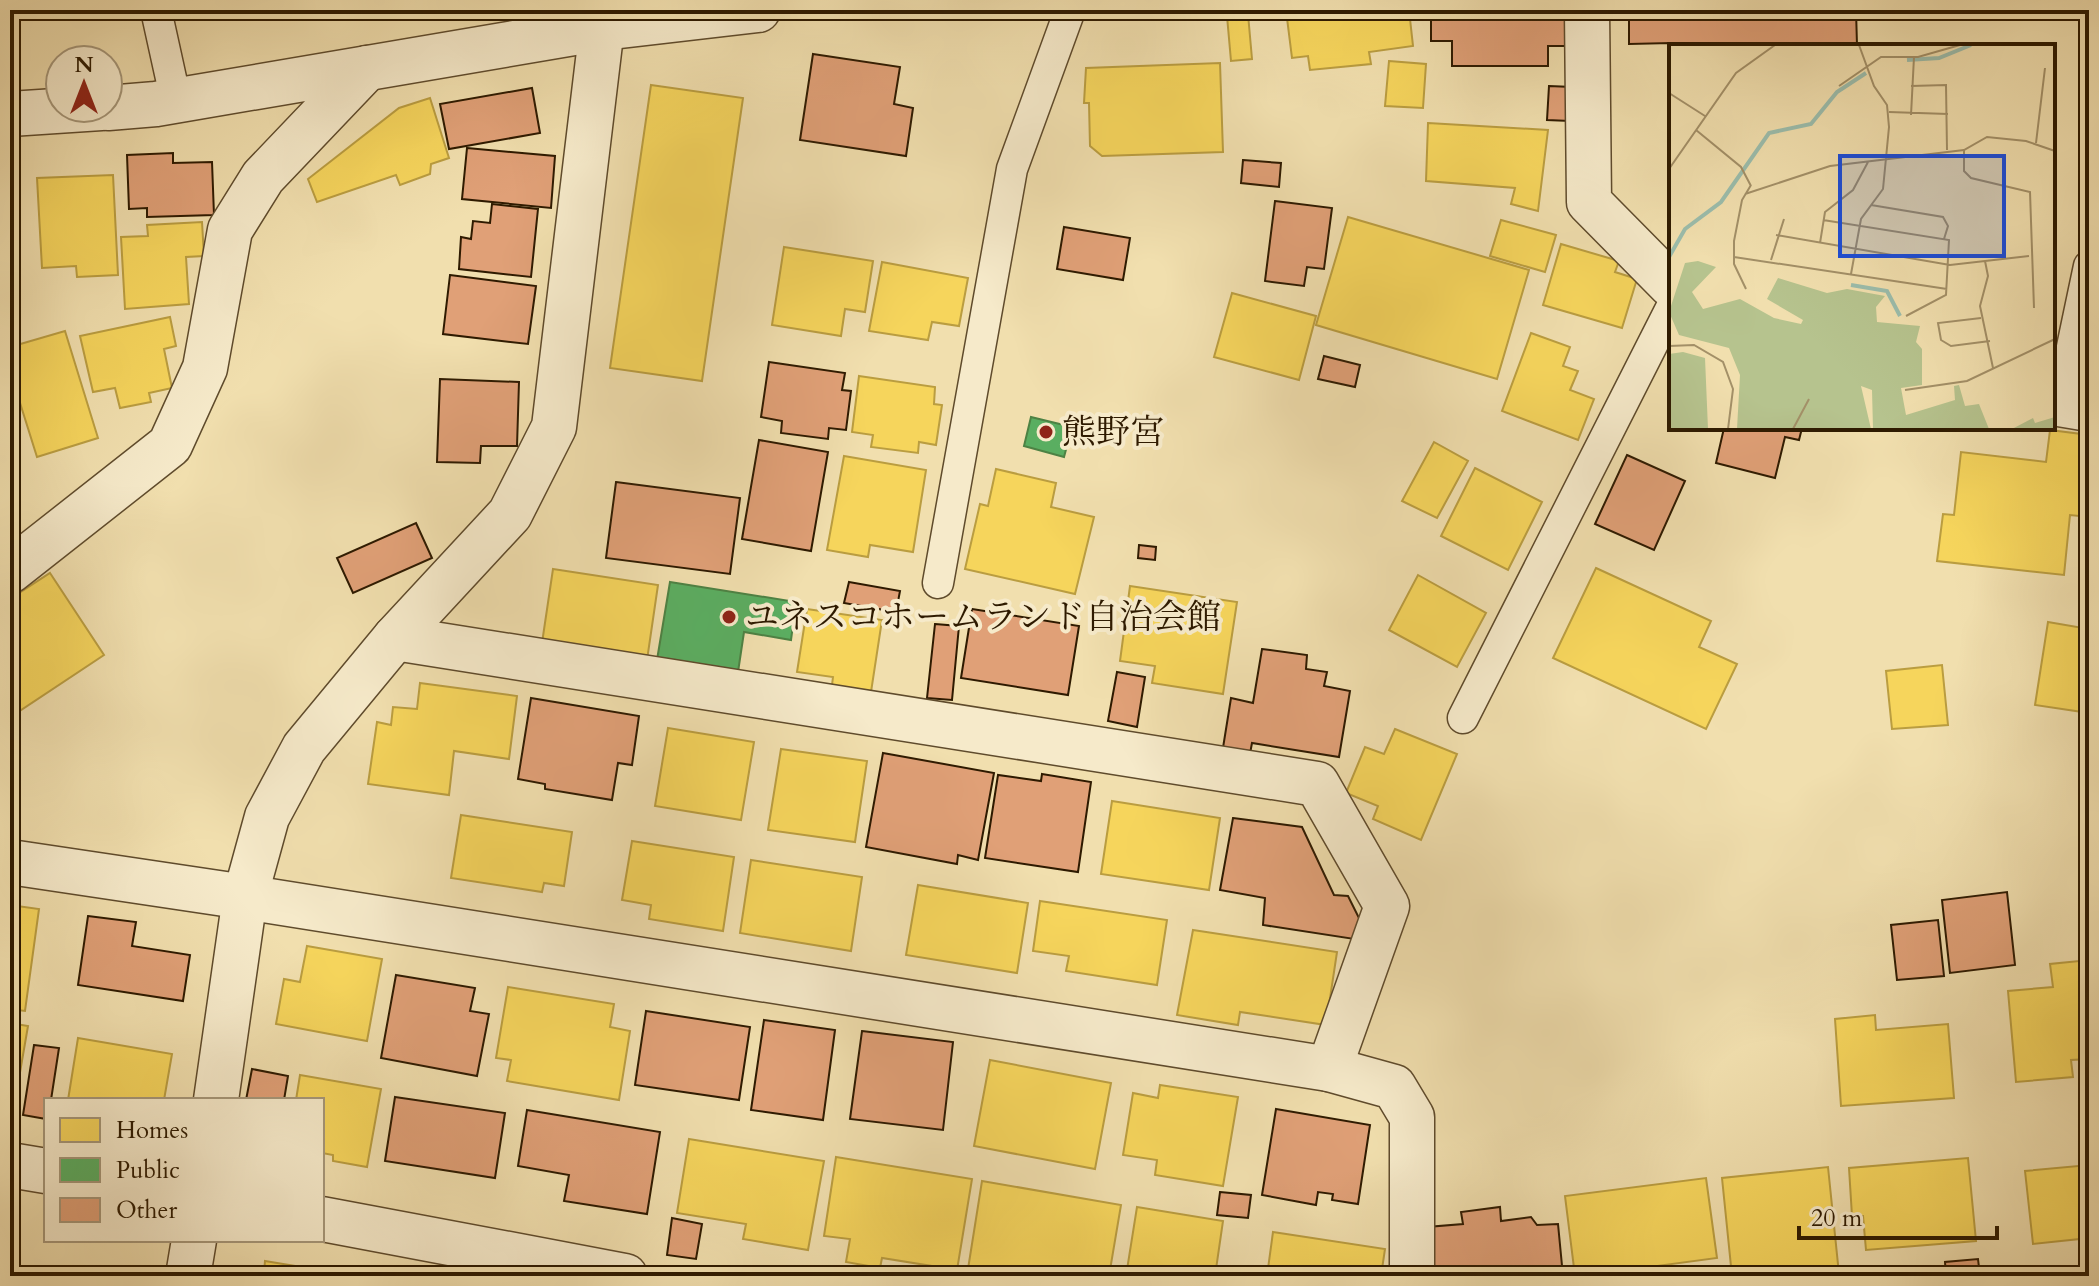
<svg xmlns="http://www.w3.org/2000/svg" width="2099" height="1286" viewBox="0 0 2099 1286" font-family="Cardo,'Noto Serif JP',serif">
<rect width="100%" height="100%" fill="#f1dfae"/>
<filter id="stains"><feTurbulence type="fractalNoise" baseFrequency=".0025" numOctaves="4"/><feColorMatrix values="0 0 0 0 .2 0 0 0 0 .09 0 0 0 0 .02 0 0 0 .5 -.17"/></filter>
<radialGradient id="worn" r=".72"><stop offset=".6" stop-color="#630" stop-opacity="0"/><stop offset="1" stop-color="#630" stop-opacity=".3"/></radialGradient>
<g fill="#f6d55c" stroke="#ba9d40" stroke-width="2">
<polygon points="1286,10 1409,10 1413,46 1369,52 1371,64 1310,70 1308,56 1292,58"/>
<polygon points="1248,14 1252,59 1231,61 1227,16"/>
<polygon points="1389,61 1426,64 1423,108 1385,106"/>
<polygon points="1220,63 1223,152 1102,156 1090,146 1089,103 1084,103 1086,68"/>
<polygon points="651,85 743,98 702,381 610,368"/>
<polygon points="430,98 449,158 431,164 430,174 400,185 396,175 317,202 308,179 399,108"/>
<polygon points="1428,123 1548,130 1538,211 1511,204 1515,188 1426,181"/>
<polygon points="113,175 118,275 77,277 76,266 42,268 37,178"/>
<polygon points="1348,217 1529,270 1497,379 1316,325"/>
<polygon points="1501,220 1556,235 1545,272 1490,256"/>
<polygon points="202,222 204,256 186,257 189,304 125,309 121,237 148,236 147,225"/>
<polygon points="1561,244 1619,261 1615,272 1637,279 1622,328 1543,305"/>
<polygon points="784,247 873,261 865,312 845,309 841,336 772,325"/>
<polygon points="882,262 968,278 959,326 932,322 928,340 869,331"/>
<polygon points="1232,293 1316,316 1299,380 1214,357"/>
<polygon points="170,317 176,346 164,349 172,388 149,393 151,402 120,408 115,388 93,392 80,336"/>
<polygon points="65,331 98,438 37,457 10,371 10,347"/>
<polygon points="1531,333 1570,347 1563,366 1578,371 1570,390 1594,399 1578,440 1502,411"/>
<polygon points="859,376 935,387 934,404 942,405 936,445 919,442 918,453 871,447 873,435 852,432"/>
<polygon points="2050,430 2089,435 2089,473 2085,473 2079,516 2070,515 2064,575 1937,561 1943,514 1954,515 1961,452 2046,462"/>
<polygon points="1434,442 1468,461 1437,518 1402,501"/>
<polygon points="844,456 926,470 913,552 870,545 868,557 827,550"/>
<polygon points="1475,468 1542,502 1508,570 1441,536"/>
<polygon points="996,469 1056,483 1051,507 1094,517 1075,594 965,569 980,504 988,506"/>
<polygon points="1596,568 1711,621 1699,647 1737,664 1706,729 1553,658"/>
<polygon points="553,569 658,585 647,660 542,643"/>
<polygon points="50,573 104,655 15,714 10,706 10,599"/>
<polygon points="1418,575 1486,613 1457,667 1389,630"/>
<polygon points="1130,586 1237,602 1223,694 1152,683 1155,666 1120,661"/>
<polygon points="807,609 882,620 871,692 832,685 833,677 797,672"/>
<polygon points="2048,622 2089,629 2089,713 2035,705"/>
<polygon points="1942,665 1948,725 1892,729 1886,671"/>
<polygon points="420,683 517,696 509,759 454,751 449,795 368,784 377,722 391,725 393,707 417,709"/>
<polygon points="668,728 754,742 741,820 655,806"/>
<polygon points="1395,729 1457,754 1421,840 1373,819 1378,806 1346,793 1365,747 1384,754"/>
<polygon points="781,749 867,761 855,842 768,830"/>
<polygon points="1112,801 1220,818 1209,890 1101,874"/>
<polygon points="461,815 572,832 564,886 544,883 542,892 451,878"/>
<polygon points="632,841 734,857 723,931 649,919 651,905 622,900"/>
<polygon points="751,860 862,877 851,951 740,933"/>
<polygon points="918,885 1028,903 1017,973 906,955"/>
<polygon points="1040,901 1167,920 1157,985 1066,971 1069,956 1033,951"/>
<polygon points="10,905 39,909 25,1011 10,1009"/>
<polygon points="1193,930 1337,952 1326,1025 1240,1012 1238,1025 1177,1015"/>
<polygon points="307,946 382,959 367,1041 276,1024 284,979 300,982"/>
<polygon points="2089,960 2089,1059 2071,1060 2073,1077 2016,1082 2008,991 2053,987 2050,964"/>
<polygon points="508,987 614,1004 610,1027 630,1031 619,1100 507,1081 511,1060 496,1058"/>
<polygon points="1875,1015 1876,1030 1948,1024 1954,1098 1841,1106 1835,1019"/>
<polygon points="10,1023 28,1026 13,1113 10,1112"/>
<polygon points="78,1038 172,1054 164,1100 68,1100"/>
<polygon points="990,1060 1111,1083 1095,1169 974,1146"/>
<polygon points="300,1075 381,1089 367,1167 333,1161 333,1155 322,1153 322,1100 296,1100"/>
<polygon points="1160,1085 1238,1097 1223,1186 1155,1175 1157,1160 1123,1155 1133,1093 1158,1098"/>
<polygon points="689,1139 824,1161 808,1250 743,1239 746,1224 677,1213"/>
<polygon points="836,1157 972,1179 957,1270 882,1258 880,1268 846,1262 850,1239 824,1236"/>
<polygon points="1968,1158 1976,1241 1866,1250 1863,1216 1852,1216 1849,1168"/>
<polygon points="2089,1165 2089,1238 2033,1244 2025,1171"/>
<polygon points="1828,1167 1839,1274 1732,1276 1722,1178"/>
<polygon points="1706,1178 1717,1258 1649,1267 1650,1276 1575,1276 1565,1196"/>
<polygon points="982,1181 1121,1205 1109,1276 1010,1276 968,1269"/>
<polygon points="1137,1207 1223,1221 1215,1276 1126,1276"/>
<polygon points="1273,1232 1385,1249 1381,1276 1267,1276"/>
<polygon points="265,1261 332,1272 331,1276 237,1276 238,1269 264,1273"/>
</g>
<g fill="#5aae61" stroke="#4d8244" stroke-width="2">
<polygon points="1031,417 1072,427 1064,457 1024,446"/>
<polygon points="670,582 796,602 791,640 744,632 738,672 657,660"/>
</g>
<g fill="#e0a077" stroke="#2e1a00" stroke-width="2">
<polygon points="1431,10 1565,10 1565,46 1548,46 1548,66 1452,66 1452,41 1431,41"/>
<polygon points="1629,10 1856,10 1857,45 1671,46 1671,53 1671,43 1629,44"/>
<polygon points="813,54 900,67 894,104 913,108 906,156 800,140"/>
<polygon points="1549,86 1572,87 1570,121 1547,120"/>
<polygon points="532,88 540,133 449,149 440,104"/>
<polygon points="467,148 555,156 551,208 462,199"/>
<polygon points="173,153 173,163 212,162 214,215 147,217 147,208 129,209 127,155"/>
<polygon points="1243,160 1281,163 1279,187 1241,183"/>
<polygon points="1275,201 1332,208 1324,269 1307,267 1304,286 1265,281"/>
<polygon points="492,204 538,209 531,277 459,269 461,237 471,239 473,221 490,223"/>
<polygon points="1064,227 1130,238 1123,280 1057,269"/>
<polygon points="450,275 536,286 528,344 443,334"/>
<polygon points="1324,356 1360,365 1355,387 1318,379"/>
<polygon points="769,362 845,373 842,390 851,391 846,430 829,428 828,439 781,433 782,421 761,417"/>
<polygon points="440,379 519,382 517,446 481,446 480,463 437,462"/>
<polygon points="1724,428 1723,428 1802,428 1799,440 1785,437 1775,478 1716,463"/>
<polygon points="759,440 828,452 811,551 742,539"/>
<polygon points="1627,455 1685,481 1654,550 1595,524"/>
<polygon points="616,482 740,498 730,574 606,558"/>
<polygon points="416,523 432,558 353,593 337,558"/>
<polygon points="1139,545 1156,547 1155,560 1138,558"/>
<polygon points="849,582 900,591 896,612 844,603"/>
<polygon points="972,609 1079,626 1068,695 961,678"/>
<polygon points="935,624 959,626 952,700 927,698"/>
<polygon points="1262,649 1307,655 1306,669 1327,672 1324,686 1350,691 1339,757 1252,743 1249,759 1222,754 1231,698 1253,703"/>
<polygon points="1117,672 1145,677 1137,727 1108,721"/>
<polygon points="531,698 639,716 632,765 618,763 612,800 545,789 545,784 518,779"/>
<polygon points="883,753 994,773 978,860 958,855 957,864 866,847"/>
<polygon points="1042,774 1091,782 1078,872 985,858 998,775 1041,781"/>
<polygon points="1233,818 1302,827 1334,895 1348,896 1360,920 1354,939 1263,925 1265,898 1220,890"/>
<polygon points="2007,892 2015,965 1950,973 1942,900"/>
<polygon points="88,916 136,922 132,946 190,955 183,1001 78,985"/>
<polygon points="1938,920 1944,976 1897,980 1891,925"/>
<polygon points="396,975 475,988 470,1011 489,1014 477,1076 381,1058"/>
<polygon points="646,1011 750,1027 739,1100 635,1085"/>
<polygon points="764,1020 835,1030 823,1120 751,1110"/>
<polygon points="862,1031 953,1042 943,1130 850,1119"/>
<polygon points="34,1045 59,1048 51,1100 46,1100 46,1119 23,1115"/>
<polygon points="252,1069 288,1076 284,1100 246,1100"/>
<polygon points="395,1097 505,1113 495,1178 385,1161"/>
<polygon points="1276,1109 1370,1125 1358,1204 1332,1200 1333,1194 1318,1192 1316,1205 1262,1195"/>
<polygon points="527,1110 660,1132 647,1214 564,1201 569,1175 518,1166"/>
<polygon points="1220,1192 1251,1195 1248,1218 1217,1215"/>
<polygon points="1500,1207 1501,1221 1531,1217 1537,1225 1558,1224 1563,1276 1432,1276 1427,1227 1463,1224 1461,1212"/>
<polygon points="672,1218 702,1224 696,1259 667,1255"/>
<polygon points="1978,1259 1980,1276 1946,1276 1945,1262"/>
</g>
<g fill="none" stroke-linecap="round" stroke-linejoin="round">
<g stroke="#5f4b2c" stroke-width="33">
<g id="lane">
<polyline points="156,10 176,101"/>
<polyline points="2060,404 2089,266"/>
<polyline points="938,583 1012,169 1070,10"/>
<polyline points="1463,718 1671,308"/>
</g>
</g>
<g stroke="#5f4b2c" stroke-width="47">
<g id="street">
<polyline points="1587,10 1589,202 1671,285"/>
<polyline points="108,108 156,104 603,28 758,10"/>
<polyline points="10,114 101,108"/>
<polyline points="2053,403 2089,409"/>
<polyline points="10,571 170,445 205,368 230,230 263,177 367,68"/>
<polyline points="395,638 1317,784 1387,906 1329,1069"/>
<polyline points="10,862 245,897 1329,1069 1394,1087 1412,1117 1412,1276"/>
<polyline points="216,1100 245,897 267,817 304,748 395,638 510,514 554,427 604,10"/>
<polyline points="10,1165 46,1171"/>
<polyline points="322,1219 625,1276"/>
<polyline points="188,1276 194,1240"/>
</g>
</g>
<use href="#lane" stroke="#f6eaca" stroke-width="30"/>
<use href="#street" stroke="#f6eaca" stroke-width="44"/>
</g>
<g fill="#8f2418" stroke="#f6eaca" stroke-width="3">
<circle cx="1046" cy="432" r="8"/>
<circle cx="729" cy="617" r="8"/>
</g>
<g text-anchor="middle" dominant-baseline="central" stroke-width="8" stroke-linejoin="round" paint-order="stroke">
<g font-size="34" fill="#2e1a00" stroke="#f6eaca" text-anchor="start">
<text x="1062" y="432">熊野宮</text>
<text x="745" y="617">ユネスコホームランド自治会館</text>
</g>
</g>
<g transform="translate(1669 44)">
<rect width="386" height="386" fill="#f1dfae"/>
<path d="M29 217 47 223 23 248 34 265 71 255 105 274 132 280 134 276 98 255 109 234 158 249 178 245 216 252 207 263 208 278 251 282 247 298 253 305V341L232 344 237 371 286 356 285 342 290 341 296 362 310 360 320 385H204L203 346 192 342 202 385H68L71 331 60 304 10 291 0 268 16 219ZM14 308 36 314 39 385H0V310ZM386 373V385H343L364 374 366 379Z" fill="#b6c38e"/>
<path fill="none" stroke="#9bbdac" stroke-width="4" d="M238 16 270 14 302 1M0 213 16 185 52 158 100 89 142 80 168 48 197 29M182 241 218 247 231 272"/>
<path fill="none" stroke="#a39068" stroke-width="2" d="M170 42 212 13H249L291 1M242 42 277 41 278 106M0 49 36 72M220 68 279 70M242 71 245 13M27 86 72 123 82 142M367 99 376 24M295 106V127L302 134 361 148 365 264M0 125 67 29 106 1M76 150 161 122 295 106 318 93 357 97 386 107M202 161 274 173 279 182 275 195M154 176 280 196 277 251 237 272M107 191 281 221 360 212M151 199 156 168 184 146 199 118M65 213 278 245M102 216 115 175M316 217 319 232 311 262 324 324M182 230 192 175 214 145 220 83 218 61 205 42 190 1M77 245 65 220V197L73 156 82 141M312 274 269 279 272 296 282 302 321 297M0 302 25 301 54 318 64 345 59 385M236 346 298 337 386 295M124 385 140 355"/>
<path fill="#1d4ed8" fill-opacity="0.15" stroke="#1d4ed8" stroke-width="4" d="M171 112H335V212H171Z"/>
<rect width="386" height="386" fill="none" stroke="#2e1a00" stroke-width="4"/>
</g>
<rect width="2099" height="1286" fill="none" stroke="#f1dfae" stroke-width="40"/>
<rect x="12" y="12" width="2075" height="1262" fill="none" stroke="#2e1a00" stroke-width="4"/>
<rect x="20" y="20" width="2059" height="1246" fill="none" stroke="#2e1a00" stroke-width="2"/>
<rect x="44" y="1098" width="280" height="144" fill="#f6eaca" stroke="#a69779" stroke-width="2"/>
<rect x="60" y="1118" width="40" height="24" fill="#f6d55c" stroke="#a69779" stroke-width="2"/>
<text x="116" y="1138" font-size="24" fill="#2e1a00">Homes</text>
<rect x="60" y="1158" width="40" height="24" fill="#5aae61" stroke="#a69779" stroke-width="2"/>
<text x="116" y="1178" font-size="24" fill="#2e1a00">Public</text>
<rect x="60" y="1198" width="40" height="24" fill="#e0a077" stroke="#a69779" stroke-width="2"/>
<text x="116" y="1218" font-size="24" fill="#2e1a00">Other</text>
<g transform="translate(84 84)"><circle r="38" fill="#f6eaca" stroke="#a69779" stroke-width="2"/>
<path d="M0-6L14 30L0 20L-14 30Z" fill="#8f2418"/>
<text y="-12" font-size="22" font-weight="bold" text-anchor="middle" fill="#2e1a00">N</text>
</g>
<path d="M1799 1226v12h198v-12" fill="none" stroke="#2e1a00" stroke-width="4"/>
<text x="1811" y="1226" font-size="24" fill="#2e1a00" stroke="#f6eaca" stroke-width="6" paint-order="stroke">20 m</text>
<rect width="100%" height="100%" filter="url(#stains)"/>
<rect width="100%" height="100%" fill="url(#worn)"/>
</svg>
